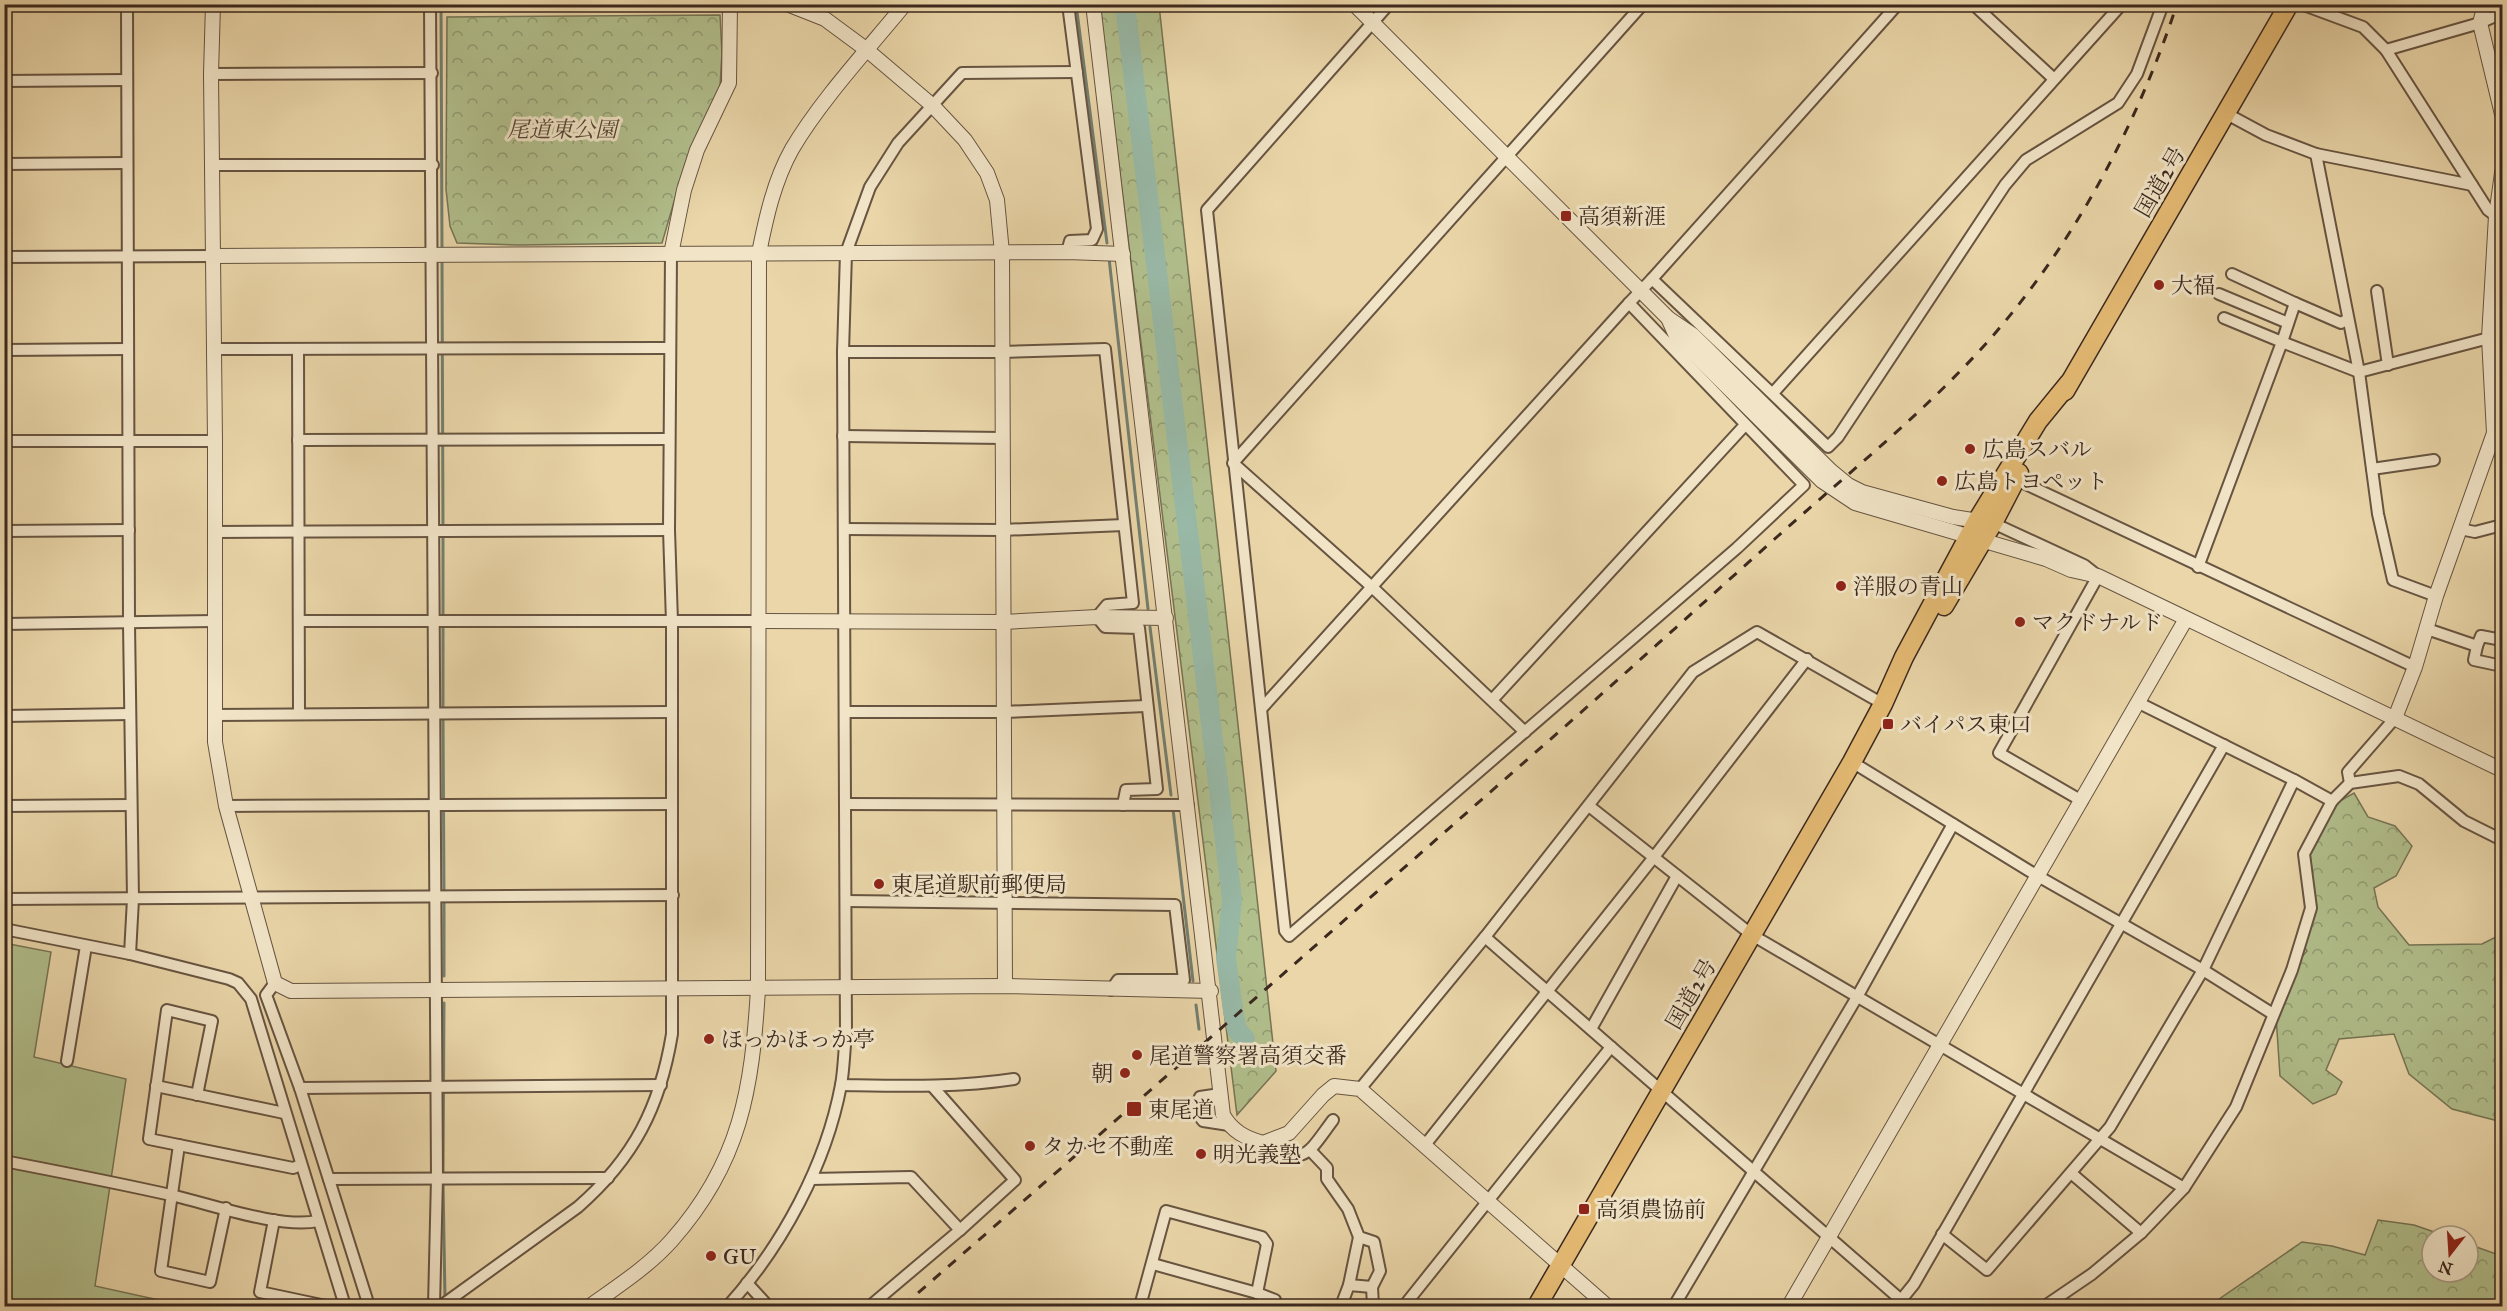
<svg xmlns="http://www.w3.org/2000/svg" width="2507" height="1311" viewBox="0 0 2507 1311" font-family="'IM FELL Great Primer','Noto Serif JP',serif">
<defs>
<pattern id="forest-crowns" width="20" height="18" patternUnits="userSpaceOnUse" patternTransform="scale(1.5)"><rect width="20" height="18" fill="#b1bf8c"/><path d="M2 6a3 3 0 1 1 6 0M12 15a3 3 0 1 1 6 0" fill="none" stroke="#919b72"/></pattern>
</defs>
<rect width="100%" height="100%" fill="#ead6a9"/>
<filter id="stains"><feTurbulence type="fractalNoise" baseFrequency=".00333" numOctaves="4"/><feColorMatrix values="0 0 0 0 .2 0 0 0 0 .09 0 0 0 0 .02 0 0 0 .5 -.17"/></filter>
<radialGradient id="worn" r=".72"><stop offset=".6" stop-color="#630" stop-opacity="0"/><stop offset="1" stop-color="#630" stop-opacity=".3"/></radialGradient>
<g fill="url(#forest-crowns)" stroke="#767455" stroke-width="1.5">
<polygon points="1099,5 1159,5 1276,1071 1237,1115"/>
<polygon points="720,15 722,53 720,86 685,164 662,243 519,245 457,243 450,226 446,189 447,17"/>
<polygon points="2354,793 2368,817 2395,826 2412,846 2396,876 2374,888 2378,907 2409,945 2482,944 2502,934 2502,1122 2452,1109 2409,1074 2394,1034 2339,1039 2326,1070 2342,1082 2336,1094 2313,1104 2280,1076 2276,1016 2299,960 2307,951 2302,944 2314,908 2310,851 2338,802"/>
<polygon points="2378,1220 2414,1225 2446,1236 2432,1236 2432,1272 2468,1272 2468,1244 2502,1256 2502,1306 2328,1306 2316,1300 2299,1306 2209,1306 2302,1242 2332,1246 2365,1255"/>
</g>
<polygon fill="#b1bf8c" stroke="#767455" stroke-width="1.5" points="4,943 51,952 34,1057 126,1079 95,1286 186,1306 5,1306"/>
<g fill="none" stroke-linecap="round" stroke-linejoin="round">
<g stroke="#737f70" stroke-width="3">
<polyline points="441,4 442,251"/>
<polyline points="1076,4 1107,243"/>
<polyline points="442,258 443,527"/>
<polyline points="1109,258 1148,609"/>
<polyline points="443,534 443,617"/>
<polyline points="443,624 443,710"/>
<polyline points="1150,627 1171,795"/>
<polyline points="443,717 444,893"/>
<polyline points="1173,809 1193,981"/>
<polyline points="444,900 444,976"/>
<polyline points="1196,1005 1199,1029"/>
<polyline points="443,1176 444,1003"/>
<polyline points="443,1182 445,1299"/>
</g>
<polyline stroke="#98b9a7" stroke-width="20" points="1125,4 1232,900 1226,958 1233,1011 1237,1030 1245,1039"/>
<g stroke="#675441" stroke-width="14">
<g id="minor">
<polyline points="127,4 129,624 133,899 130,954"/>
<polyline points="430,4 437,1178 434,1306"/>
<polyline points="1389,4 1207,210 1285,931 1289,936 1737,548 1804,485 1629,303 1652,279 1828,447 1838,437 2005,185 2026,160 2118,103 2137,74 2163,4"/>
<polyline points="1973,4 2054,79"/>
<polyline points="2301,4 2363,27 2386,50 2488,210 2496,216"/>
<polyline points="2386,50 2480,23 2502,13"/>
<polyline points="211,74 432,73"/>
<polyline points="4,81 127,80"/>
<polyline points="2227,114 2266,135 2316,154 2472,185"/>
<polyline points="2316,154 2359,372 2378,514 2393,580 2436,596"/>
<polyline points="4,164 127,163"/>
<polyline points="212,165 433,165"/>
<polyline points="1067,252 1070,241 1092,240 1097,229 1068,4"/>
<polyline points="4,257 214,256"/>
<polyline points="2232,274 2295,303"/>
<polyline points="1652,279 1898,4"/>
<polyline points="2377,291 2388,365"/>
<polyline points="2219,294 2288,323"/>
<polyline points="2224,318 2282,342 2295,303 2341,323 2348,319"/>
<polyline points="214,349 670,348"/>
<polyline points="298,349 299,713"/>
<polyline points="4,350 128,349"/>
<polyline points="843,352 1002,352 1105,349 1133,603 1107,605 1097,617 1105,627 1139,628 1157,789 1126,790 1123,805"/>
<polyline points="1773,393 2122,4"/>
<polyline points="843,436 1003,438"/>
<polyline points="298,440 669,439"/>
<polyline points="4,441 215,441"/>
<polyline points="2372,469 2434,460"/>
<polyline points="2015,479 2415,667"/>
<polyline points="1993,523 2084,565 2098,576 1999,753 2082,801"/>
<polyline points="844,529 1002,530 1124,525"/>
<polyline points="2460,529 2475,532 2502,525"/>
<polyline points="4,531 129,530"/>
<polyline points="215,532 669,530"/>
<polyline points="2198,567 2282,342 2359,372 2489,338"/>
<polyline points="299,621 757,621"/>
<polyline points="4,624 214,621"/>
<polyline points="2427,629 2477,646 2481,636 2502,640"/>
<polyline points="2477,646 2474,660 2502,666"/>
<polyline points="1493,699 1745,425"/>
<polyline points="2139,703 2294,780 2332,801"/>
<polyline points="1262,708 1629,303"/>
<polyline points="845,712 1003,712 1146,706"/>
<polyline points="214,715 671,712"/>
<polyline points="4,716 130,714"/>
<polyline points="1525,732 1372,587 1233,463 1643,4"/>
<polyline points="1852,762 2036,875 2203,970 2273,1014"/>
<polyline points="2350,783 2348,772 2395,718"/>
<polyline points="845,804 1188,805"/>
<polyline points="4,806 130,805"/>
<polyline points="226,806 672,804"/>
<polyline points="1589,806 1752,935 2184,1188"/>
<polyline points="4,899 673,895"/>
<polyline points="846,901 1175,905 1184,980 1118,980 1111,990"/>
<polyline points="4,929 130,954 229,979 238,983 251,999 345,1306"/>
<polyline points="1485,937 1908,1306"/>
<polyline points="275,983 266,995 300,1088 369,1306"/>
<polyline points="1591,1029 1677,876"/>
<polyline points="67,1061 86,946"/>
<path d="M841 1085C899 1086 956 1088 1014 1079"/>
<polyline points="156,1086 284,1113"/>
<polyline points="300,1088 661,1085"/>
<polyline points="1360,1089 1485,937 1693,672 1757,632 1883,704"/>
<polyline points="1220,1094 1200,1097 1195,1110 1203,1121 1229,1125"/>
<polyline points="197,1095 212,1021 167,1010 149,1139 293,1168 301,1165"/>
<path d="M1263 1143C1306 1166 1306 1156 1333 1120"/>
<polyline points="179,1145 161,1271 210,1282 226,1208"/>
<polyline points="1425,1145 1654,857 1807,659"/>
<polyline points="1310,1150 1327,1168 1327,1179 1348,1209 1359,1237 1374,1242 1380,1271 1372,1287 1373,1306"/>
<path d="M4 1161C61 1172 118 1183 175 1196 213 1205 281 1229 318 1221"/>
<polyline points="2071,1173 2141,1233"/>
<polyline points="329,1179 608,1178"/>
<polyline points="811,1179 911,1177 960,1230"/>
<polyline points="274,1220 260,1292 326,1306"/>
<polyline points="1942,1234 1987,1270 2110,1127 2203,970 2294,780"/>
<polyline points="1153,1264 1257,1293 1275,1300 1276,1306"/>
<polyline points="747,1283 768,1306"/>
<polyline points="1349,1285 1372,1287"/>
<polyline points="1901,1300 1914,1284 2224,745"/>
<path d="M441 1306 578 1207C634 1158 660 1107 672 1034V622L669 530 671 254"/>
<path d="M728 1306C782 1246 826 1165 841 1085 844 1069 844 1051 846 1035L843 352 846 253 870 187 898 143 962 73 1077 72"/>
<polyline points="870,1306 960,1230 1015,1180 933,1087"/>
<polyline points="1140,1306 1166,1211 1262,1237 1267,1244 1257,1293"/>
<polyline points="1341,1306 1349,1285 1359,1237"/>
<polyline points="1404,1306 1611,1047"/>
<polyline points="1674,1306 1857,997 1953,824"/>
<polyline points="2045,1306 2092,1274 2141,1233 2184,1188 2236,1107 2292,970 2311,908 2304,854 2332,801 2350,783 2399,776 2419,784 2464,821 2502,840"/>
</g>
</g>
<g stroke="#675441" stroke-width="16">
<g id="tertiary">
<polyline points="213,4 211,74 215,441 215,742 226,806 275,983 291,991 1005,986 1211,991"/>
<polyline points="787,4 825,19 867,50 933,106 965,140 987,173 997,200 1002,253 1005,986"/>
<path d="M1093 4 1223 1115C1232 1131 1245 1138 1263 1143L1289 1133 1323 1095 1334 1086 1360 1089 1607 1306"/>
<polyline points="1354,4 1668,318 1693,335 1831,471 1848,485 1862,492 1953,517 1985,522"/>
<polyline points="2485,4 2480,23 2502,114"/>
<polyline points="671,254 684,190 697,150 729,83 730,4"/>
<polyline points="214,256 1067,252 1123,254"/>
<polyline points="1668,318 1676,336 1822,481 1855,503 2046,559 2071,570 2098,576 2502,770"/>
<polyline points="757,621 1003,622 1097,617 1166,618"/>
<polyline points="2395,718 2415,667 2436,596 2494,433 2489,338 2496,216 2502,173"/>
<path d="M590 1306C618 1286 649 1266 672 1240 741 1162 752 1089 758 989L759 253C766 218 774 181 792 149 820 101 869 48 905 4"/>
<polyline points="1789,1306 2186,619"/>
</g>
</g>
<g stroke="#3b281e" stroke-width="21">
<g id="trunk">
<polyline points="2065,391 2289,4"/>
<polyline points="1944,606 1993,523 2019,473"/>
<polyline points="1537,1306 1852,762 1883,704 1904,657 1977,521 2038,421 2069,383"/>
</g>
</g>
<use href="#minor" stroke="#f1e4c7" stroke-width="10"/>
<use href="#tertiary" stroke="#f1e4c7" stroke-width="14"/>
<use href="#trunk" stroke="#e5bb74" stroke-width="18"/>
<path stroke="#3b281e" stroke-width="3" stroke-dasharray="10 10" stroke-linecap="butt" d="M903 1306C1112 1124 1321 941 1529 758 1613 685 1695 610 1778 536 1846 475 1920 416 1982 348 2070 251 2136 129 2177 4"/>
</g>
<g fill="#8f2418" stroke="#f1e4c7" stroke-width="2">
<rect x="1560" y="210" width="12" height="12" rx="3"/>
<circle cx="2159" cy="285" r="6"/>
<circle cx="1970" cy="449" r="6"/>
<circle cx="1942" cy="481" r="6"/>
<circle cx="1841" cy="586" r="6"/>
<circle cx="2020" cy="622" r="6"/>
<rect x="1882" y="718" width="12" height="12" rx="3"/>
<circle cx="879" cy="884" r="6"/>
<circle cx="709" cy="1039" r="6"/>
<circle cx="1137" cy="1055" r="6"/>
<circle cx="1125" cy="1073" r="6"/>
<rect x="1126" y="1101" width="16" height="16" rx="3"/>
<circle cx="1030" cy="1146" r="6"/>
<circle cx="1201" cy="1154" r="6"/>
<rect x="1578" y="1203" width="12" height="12" rx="3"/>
<circle cx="711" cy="1256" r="6"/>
</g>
<g text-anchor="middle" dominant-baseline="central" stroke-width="6" stroke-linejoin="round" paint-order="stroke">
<g font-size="22" font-style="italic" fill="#534634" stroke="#f1e4c7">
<text x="562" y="129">尾道東公園</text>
</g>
<g font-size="22" fill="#3b281e" stroke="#f1e4c7">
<text transform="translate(2160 182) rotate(-60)">国道2号</text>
<text transform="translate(1691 994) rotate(-60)">国道2号</text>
</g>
<g font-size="22" fill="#3b281e" stroke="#f1e4c7" text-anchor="start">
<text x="1578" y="216">高須新涯</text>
<text x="2171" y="285">大福</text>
<text x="1982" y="449">広島スバル</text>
<text x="1954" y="481">広島トヨペット</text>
<text x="1853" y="586">洋服の青山</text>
<text x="2032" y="622">マクドナルド</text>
<text x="1900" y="724">バイパス東口</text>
<text x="891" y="884">東尾道駅前郵便局</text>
<text x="721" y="1039">ほっかほっか亭</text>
<text x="1149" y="1055">尾道警察署高須交番</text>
<text x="1113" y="1073" text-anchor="end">朝</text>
<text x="1148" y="1109">東尾道</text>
<text x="1042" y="1146">タカセ不動産</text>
<text x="1213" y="1154">明光義塾</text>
<text x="1596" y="1209">高須農協前</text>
<text x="723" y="1256">GU</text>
</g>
</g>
<rect width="2507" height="1311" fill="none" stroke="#ead6a9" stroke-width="24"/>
<rect x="6" y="6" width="2495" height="1299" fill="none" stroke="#3b281e" stroke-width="3"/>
<rect x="12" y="12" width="2483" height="1287" fill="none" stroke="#3b281e" stroke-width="1.5"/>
<g transform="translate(2450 1254) rotate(197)"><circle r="28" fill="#f1e4c7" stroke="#a89983" stroke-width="1.5"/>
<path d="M0-4.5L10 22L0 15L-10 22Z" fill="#8f2418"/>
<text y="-9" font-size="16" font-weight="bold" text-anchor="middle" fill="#3b281e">N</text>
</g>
<rect width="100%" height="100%" filter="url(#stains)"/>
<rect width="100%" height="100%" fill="url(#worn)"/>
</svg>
